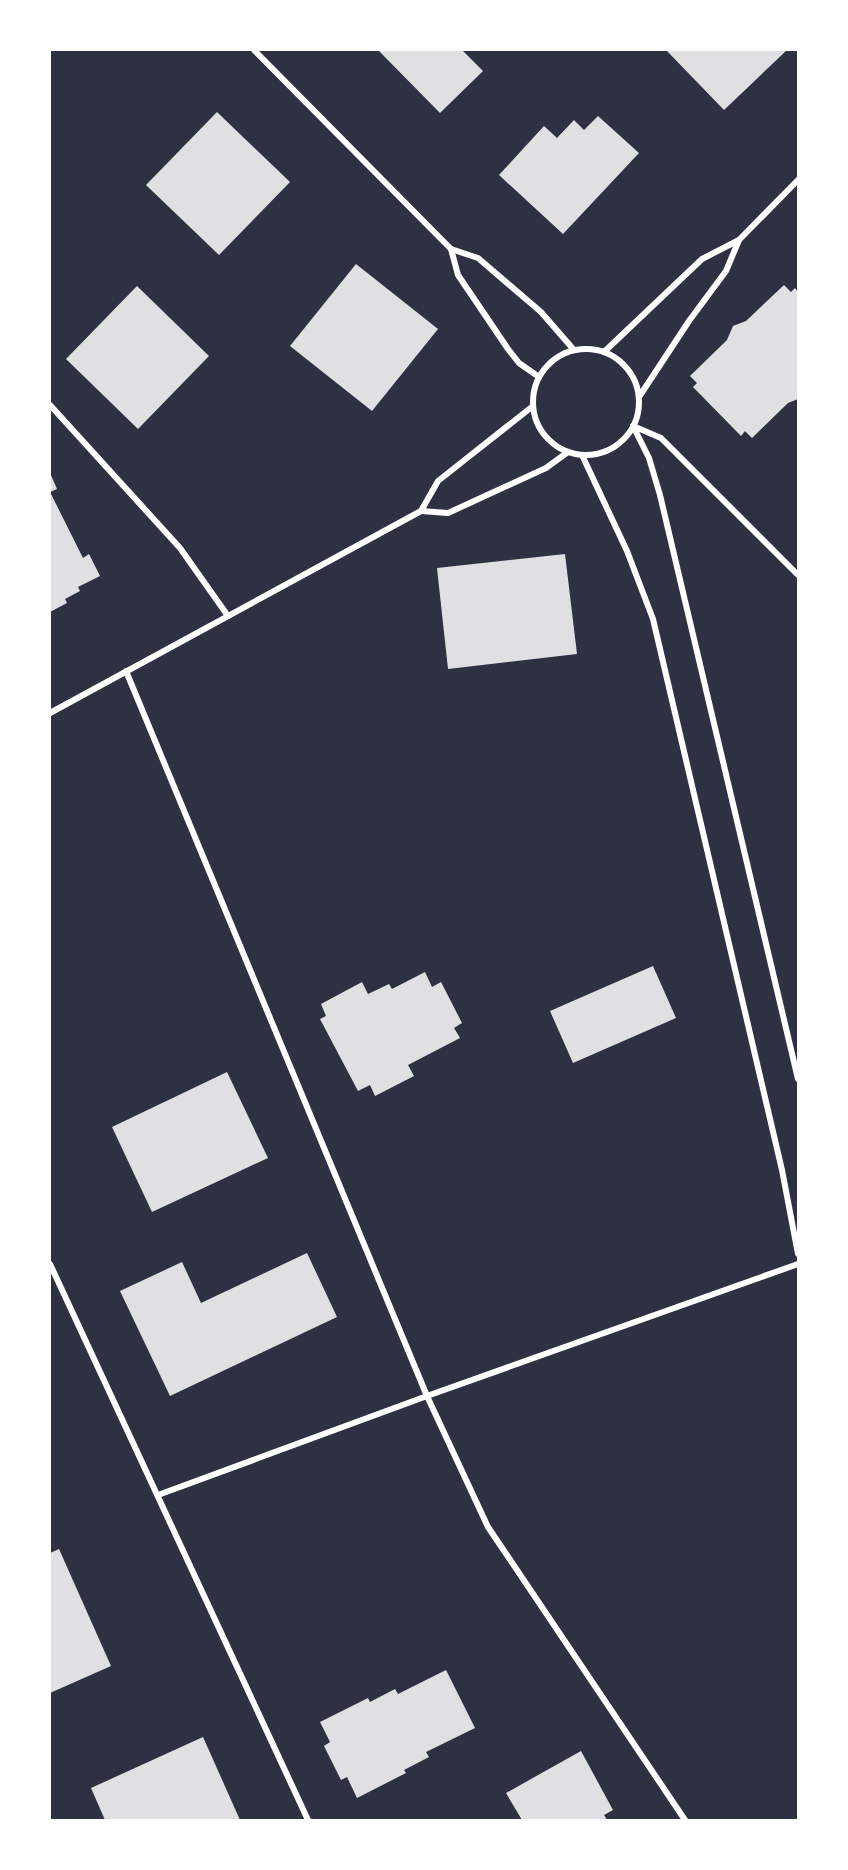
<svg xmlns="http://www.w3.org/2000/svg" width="848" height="1870" viewBox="0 0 848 1870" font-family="Barlow,sans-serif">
<rect width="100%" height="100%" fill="#2d3142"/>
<g fill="#e0e0e3">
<polygon points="378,50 462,50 483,71 440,113"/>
<polygon points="666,50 787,50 724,110"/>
<polygon points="217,112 290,182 219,255 146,185"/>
<polygon points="598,116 639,153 563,234 499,175 544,126 557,138 574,120 584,130"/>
<polygon points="356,264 438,329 372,411 290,346"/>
<polygon points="784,285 791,292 795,288 798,292 798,399 788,403 752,438 745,431 741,436 693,387 697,383 690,376 727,340 733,326 746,321"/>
<polygon points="137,286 209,356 138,429 66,359"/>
<polygon points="50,473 57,489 50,492 83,558 89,554 100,576 78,587 80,591 65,599 67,603 50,612"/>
<polygon points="565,554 577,654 448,669 437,568"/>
<polygon points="653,966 676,1018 573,1063 550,1011"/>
<polygon points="425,972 432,987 441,982 462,1023 454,1028 460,1038 408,1065 414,1076 375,1096 370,1085 358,1091 320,1019 326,1016 321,1004 362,982 368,994 389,984 392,989"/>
<polygon points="227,1072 268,1158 152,1212 112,1127"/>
<polygon points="307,1253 337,1317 170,1396 120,1291 182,1262 201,1303"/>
<polygon points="59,1549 111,1666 50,1693 50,1553"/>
<polygon points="446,1670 475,1728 426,1752 429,1757 404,1770 406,1773 357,1798 347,1777 341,1780 324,1746 330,1742 320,1722 368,1698 370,1702 395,1689 398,1694"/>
<polygon points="203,1737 240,1820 105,1820 91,1788"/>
<polygon points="581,1751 613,1810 604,1815 607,1820 522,1820 506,1793"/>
</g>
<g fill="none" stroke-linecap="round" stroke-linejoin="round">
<g stroke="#fff" stroke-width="6">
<polyline points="254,50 451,249 478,258 541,312 574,350"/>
<polyline points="451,249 458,275 508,349 519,363 539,377"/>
<circle cx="586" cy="402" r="53"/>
<polyline points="604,352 702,259 739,240 798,180"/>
<polyline points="639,397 689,321 726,271 739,240"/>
<polyline points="50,405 180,548 228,616"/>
<polyline points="633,426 649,458 660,495 798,1079"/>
<polyline points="633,426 661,438 798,575"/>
<polyline points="582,455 627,551 653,619 782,1170 798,1254"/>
<polyline points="421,511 448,513 546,468 568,452"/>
<polyline points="126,671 427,1396 488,1527 685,1820"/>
<polyline points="50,713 421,511 438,481 533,406"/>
<polyline points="50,1264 308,1820"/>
<polyline points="158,1495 427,1396 798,1264"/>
</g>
</g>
<rect width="848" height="1870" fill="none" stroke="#ffffff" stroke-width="102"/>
</svg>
